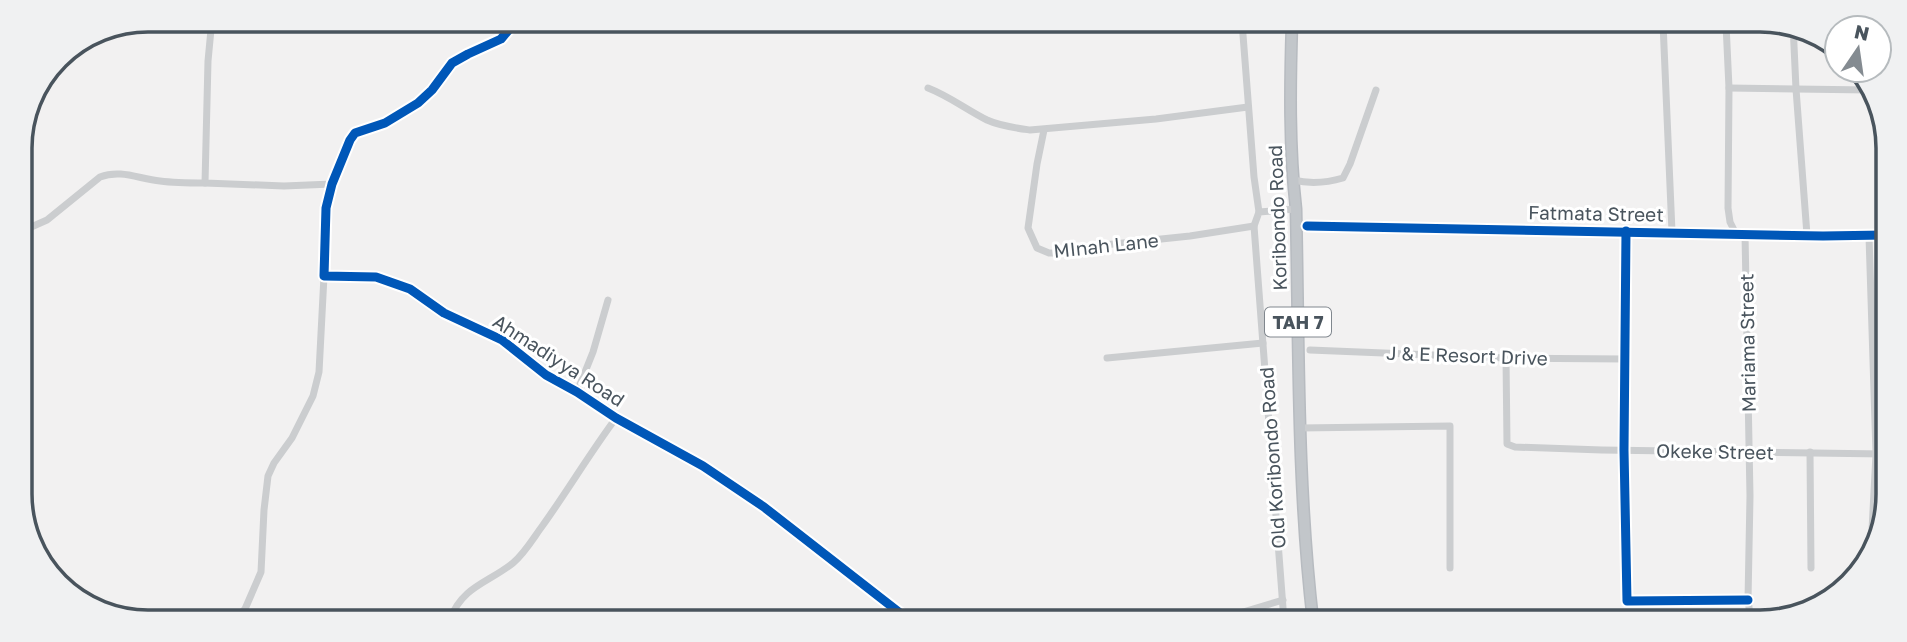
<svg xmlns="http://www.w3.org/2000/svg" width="1907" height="642" viewBox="0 0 1907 642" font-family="'Golos Text',sans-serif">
<rect width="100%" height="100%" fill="#f2f1f1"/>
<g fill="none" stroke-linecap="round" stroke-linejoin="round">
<g stroke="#b7bbc0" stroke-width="13">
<path id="trunk" d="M1292 22C1290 84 1289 147 1296 209 1299 346 1297 484 1313 621"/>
</g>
<g stroke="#cbcdcf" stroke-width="7">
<polyline points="212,19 208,61 205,183 284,186 332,184"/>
<polyline points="517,20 501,39 468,54 452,63 432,90 418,103 385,123 355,133 350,140 332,184 326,208 324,276 376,277 410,289 444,313 502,340 546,375 577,392 616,418 703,466 764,507 909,620"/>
<polyline points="1242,22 1254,177 1259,212"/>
<polyline points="1663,23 1672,232"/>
<polyline points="1726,24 1729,88 1728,208 1730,222 1736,234"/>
<polyline points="1793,24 1796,89 1807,235"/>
<path d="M928 88C949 96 967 110 987 120 1000 126 1016 128 1030 130L1156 119 1248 107"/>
<polyline points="1729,88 1869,90"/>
<polyline points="1044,130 1037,164 1028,228 1037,248 1049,253 1072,253 1104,245 1190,236 1254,226"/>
<path d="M1293 180C1310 184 1326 183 1343 178L1350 164 1376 90"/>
<polyline points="1307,226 1823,236 1885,235"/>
<polyline points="1626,231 1624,450 1627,601 1748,600"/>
<path d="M20 232 47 220 100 177C121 169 139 179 160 181 175 183 190 183 205 183"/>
<polyline points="1745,234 1750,496 1748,600 1751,622"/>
<polyline points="1869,236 1876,454 1872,530 1873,543"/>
<polyline points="1298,322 1311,323"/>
<polyline points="1310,350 1506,358 1625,359"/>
<polyline points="1107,358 1263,343"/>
<polyline points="1506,358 1507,444 1515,447 1602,450 1884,454"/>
<polyline points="577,392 593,352 608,300"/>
<polyline points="1300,428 1450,426 1450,568"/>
<polyline points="1810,452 1811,568"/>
<polyline points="234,619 245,609 261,572 264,510 268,476 274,463 292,438 313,396 319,372 324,276"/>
<path d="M450 619C463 586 488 583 513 563 525 553 534 537 543 525 568 490 590 453 616 418"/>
<polyline points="1213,621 1283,600"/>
<polyline points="1284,621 1254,226 1259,212 1296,209"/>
</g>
<use href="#trunk" stroke="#c2c6ca" stroke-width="10"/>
<g stroke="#fff" stroke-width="13">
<g id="cycleway">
<polyline points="517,20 501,39 468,54 452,63 432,90 418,103 385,123 355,133 350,140 332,184 326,208 324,276 376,277 410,289 444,313 502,340 546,375 577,392 616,418 703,466 764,507 909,620"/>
<polyline points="1307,226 1823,236 1885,235"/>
<polyline points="1626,231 1624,450 1627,601 1748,600"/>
</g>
</g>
<use href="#cycleway" stroke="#0057b8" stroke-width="9"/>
</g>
<g text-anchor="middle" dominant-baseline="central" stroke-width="6" stroke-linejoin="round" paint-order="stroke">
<rect fill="#fff" stroke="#80878e" stroke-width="2" x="1265" y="307.5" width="66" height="29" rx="5"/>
<g font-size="18" font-weight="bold" fill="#49545d">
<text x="1298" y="322">TAH 7</text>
</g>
<g font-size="19" fill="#49545d" stroke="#fff">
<text transform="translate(1596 213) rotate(1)">Fatmata Street</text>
<text transform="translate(1277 218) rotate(-92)">Koribondo Road</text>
<text transform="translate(1106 245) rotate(-6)">MInah Lane</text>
<text transform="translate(1747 343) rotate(-91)">Mariama Street</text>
<text transform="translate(1467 355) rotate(2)">J &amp; E Resort Drive</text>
<text transform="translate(559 360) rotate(33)">Ahmadiyya Road</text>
<text transform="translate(1715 451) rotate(1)">Okeke Street</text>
<text transform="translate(1272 458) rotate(-94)">Old Koribondo Road</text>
</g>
</g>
<path d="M0 0H1907V642H0ZM148 32H1760A116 116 0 0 1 1876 148V494A116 116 0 0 1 1760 610H148A116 116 0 0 1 32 494V148A116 116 0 0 1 148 32Z" fill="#f0f1f2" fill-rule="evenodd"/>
<path fill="none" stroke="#49545d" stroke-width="3.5" d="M148 32H1760A116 116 0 0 1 1876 148V494A116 116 0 0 1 1760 610H148A116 116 0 0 1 32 494V148A116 116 0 0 1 148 32Z"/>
<g transform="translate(1858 49) rotate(13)"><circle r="33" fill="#ffffff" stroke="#b6bbbe" stroke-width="2"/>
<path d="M0-5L12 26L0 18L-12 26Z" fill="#848b91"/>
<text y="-10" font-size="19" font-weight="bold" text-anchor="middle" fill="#49545d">N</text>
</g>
</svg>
